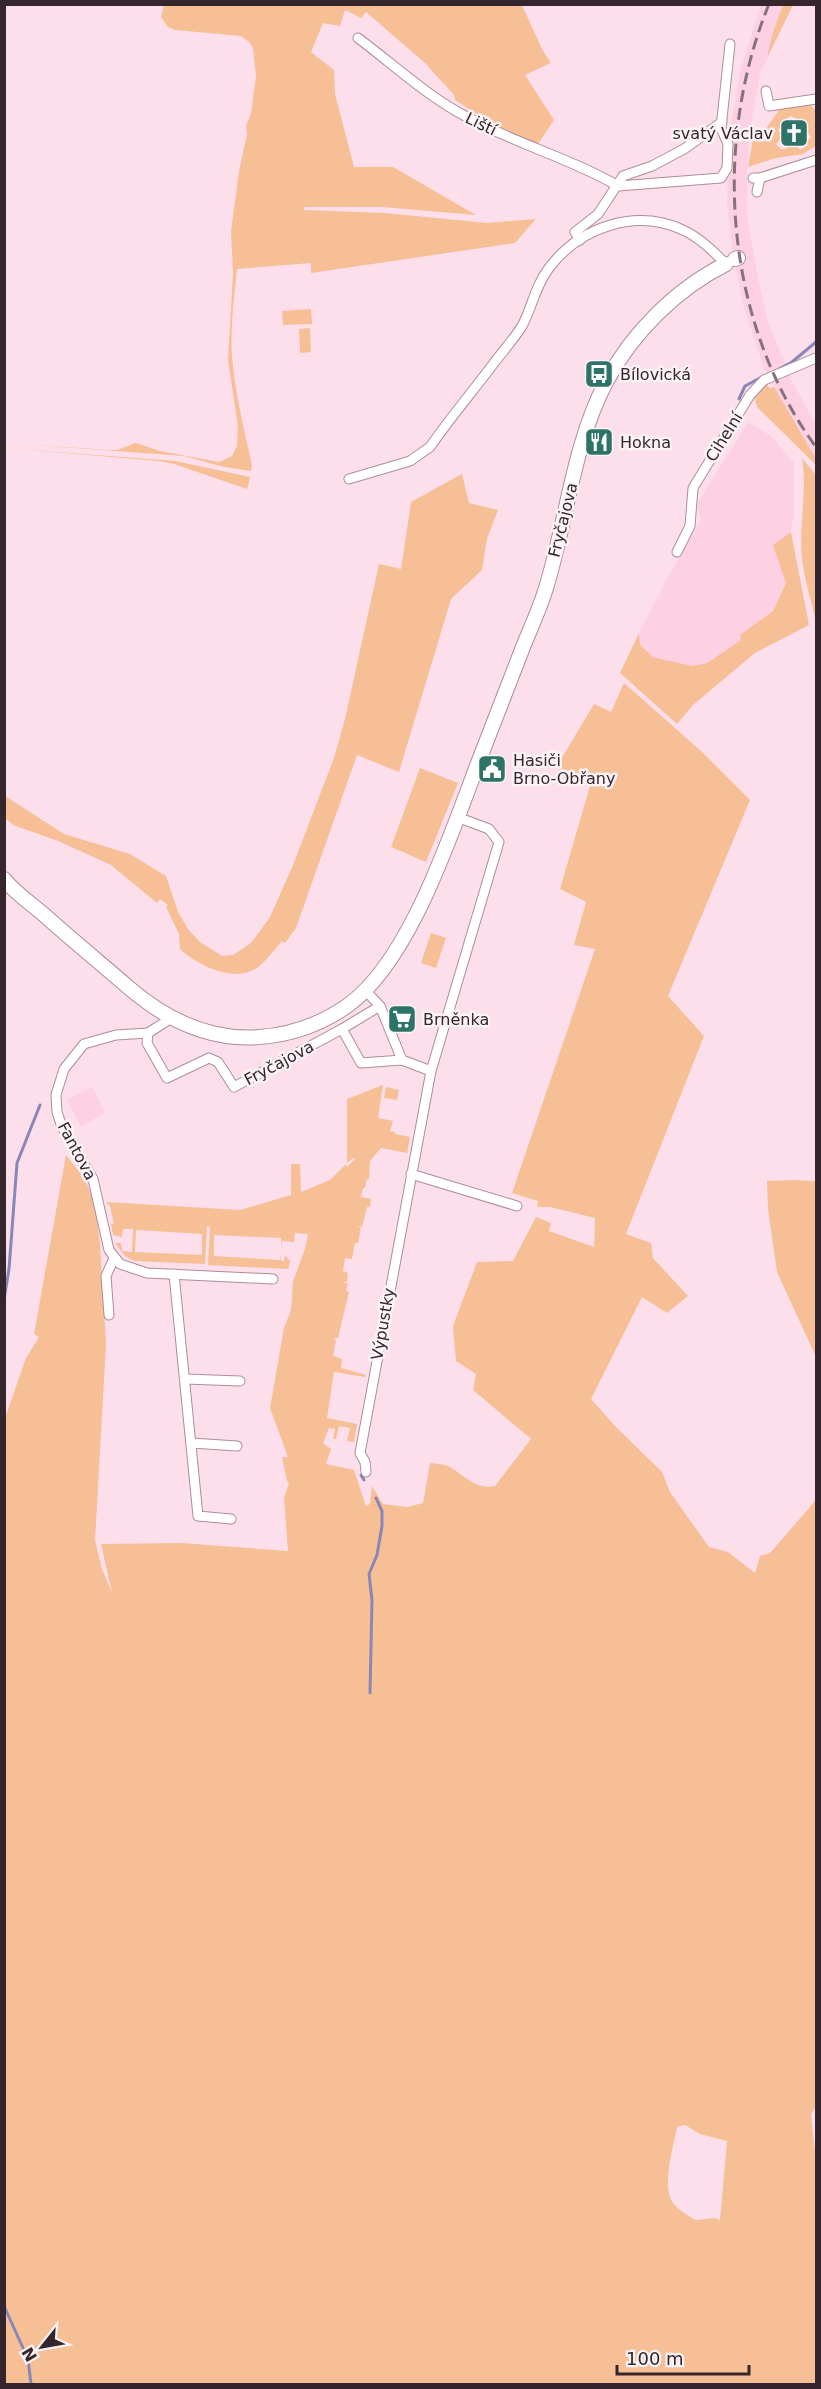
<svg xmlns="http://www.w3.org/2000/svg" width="821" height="2389" viewBox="0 0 821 2389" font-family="'DejaVu Sans',sans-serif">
<rect width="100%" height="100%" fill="#fddfeb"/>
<g fill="#fdd0e3">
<polygon points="761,5 793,5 760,73 749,136 747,168 747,215 759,283 768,322 791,379 816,425 816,460 773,387 763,365 743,305 730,235 727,202 729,134 741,68"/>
<polygon points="748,422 771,436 794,463 794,512 791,532 773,545 786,582 773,611 763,618 741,640 707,663 692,666 653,657 640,645 639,633 656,599 660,595 664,584 701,520 697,504"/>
<polygon points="92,1087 105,1112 81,1127 67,1100"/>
</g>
<g fill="#f6bf96" fill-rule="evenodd">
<path d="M164 5H522L542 49 551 63 525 75 554 120 538 144 490 123 455 100 454 95 425 63 366 12 361 18 345 10 340 26 323 23 311 52 334 70 335 94 354 167H393L476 215 382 207H305L303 210 385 213 487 223 536 219 515 243 311 273V263L237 269C234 298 230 327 232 356 235 394 244 429 252 465L251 471 224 467 184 456 5 443 109 450H117L136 443 160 451 219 462 232 456 237 446 238 427 228 360 233 273 231 231 239 171 247 134 246 126 251 113 256 76 253 48 249 42 241 36 175 30 168 27 161 17Z"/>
<polygon points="783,5 793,5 767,58 772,35"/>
<path d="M810 104 816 111V146L803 154 776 158 748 167 754 133 766 129 781 107ZM791 116 799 120 811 137 807 142 808 145 800 150 795 143 785 149H781L776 144 783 137 778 130 785 125V119Z"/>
<polygon points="311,309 312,324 283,325 282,311"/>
<polygon points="310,328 311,352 300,353 299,329"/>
<polygon points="767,382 769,388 774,387 816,459 815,464 757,407 754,396"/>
<polygon points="5,448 175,461 250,477 247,489 174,464 159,461"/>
<path d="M802 458 816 475V622C812 603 806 585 803 566 797 531 808 494 802 458Z"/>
<path d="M462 474 469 503 498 510 487 539 482 570 451 599 399 772 357 755 296 928 285 943 282 941C274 950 265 963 255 969 232 983 196 964 180 949L179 934 166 907 168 905 160 899 157 903 111 865 58 841 13 825 5 818V796L64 834 130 854 166 876 178 912 188 929 200 942 222 956 233 955 251 943 270 917 293 865 334 758 345 719 379 564 401 569 411 502Z"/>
<polygon points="791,532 809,625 755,653 693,705 677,724 620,673 639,633 640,645 653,657 692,666 707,663 741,640 740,635 773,611 786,583 773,545"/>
<path d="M624 683 701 751 750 800 668 996 704 1036 626 1234 651 1243 653 1258 688 1296 667 1313 642 1297 591 1399 614 1425 662 1472 670 1492 709 1547 728 1552 755 1573 760 1556 770 1553 816 1500V2107L811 2114 816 2160V2384H5L4 1421 26 1358 39 1337 34 1334 66 1155 85 1179 95 1204 100 1244 106 1344 95 1540 102 1569 112 1593 101 1544 181 1543 288 1551 284 1498 289 1483 287 1481 282 1457H288L270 1408 284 1328 291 1310 293 1281 305 1249 308 1234 295 1233 294 1242 282 1241 281 1247V1238L214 1235V1256L280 1260 281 1255V1261H284L285 1255 290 1261 288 1269 208 1265 210 1227 207 1226 205 1264 134 1261 125 1256 115 1243H121L122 1251 132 1252 133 1229H123L122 1237 113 1235 111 1224H114L110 1206 106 1202 240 1210 291 1195V1164H300L301 1192 330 1180 345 1165 348 1166 356 1158H353L347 1163V1099L383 1085 378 1118 393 1121 390 1131 395 1132V1134L410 1137 407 1153 381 1148 370 1161 369 1179H367L365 1188H363L361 1197 371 1199 370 1207H367L362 1227 357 1226 361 1228 358 1243H355L352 1259 345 1258 343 1271 348 1273 347 1282H342L348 1284 346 1291 349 1292 338 1338 332 1339 336 1340 333 1356 342 1359 341 1368 366 1375 365 1377 334 1372 327 1418 357 1424 354 1442 347 1441 350 1428 339 1426 336 1439H333L335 1429 329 1428 323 1443 331 1449 326 1464 354 1470 366 1506 370 1504 372 1486 383 1504 407 1507 423 1503 430 1463C437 1464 445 1464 450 1467 465 1476 476 1490 495 1486L531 1439 473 1390 476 1374 456 1361 453 1326 477 1262 513 1261 536 1217 551 1223 549 1231 594 1247 595 1218 550 1207H537L538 1201 512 1193 595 949 574 945 586 902 560 889 590 786 557 766 594 704 611 712ZM136 1230 202 1234V1255L135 1252ZM685 2125 700 2134 727 2141 720 2220 715 2218 696 2220C689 2216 678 2210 673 2203 661 2187 674 2145 677 2127Z"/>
<polygon points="420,768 458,783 426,862 391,847"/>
<polygon points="431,933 446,938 436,968 421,963"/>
<polygon points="386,1087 399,1090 397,1100 384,1098"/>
<polygon points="793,1180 816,1181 816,1357 777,1272 768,1209 767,1181"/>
</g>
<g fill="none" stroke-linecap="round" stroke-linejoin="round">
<g stroke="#8987b7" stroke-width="3">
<polyline points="779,369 792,362 816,342"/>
<polyline points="739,399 745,386 760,378"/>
<polyline points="4,1300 9,1269 17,1163 40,1105"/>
<polyline points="361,1475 364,1480"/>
<polyline points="370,1693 372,1600 369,1574 377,1555 382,1526 382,1511 376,1498"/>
<polyline points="4,2306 28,2359 31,2384"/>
</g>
<g stroke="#ae8c9b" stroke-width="11">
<g id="street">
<path d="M358 38C393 64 428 97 467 117 516 144 570 158 618 186"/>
<polyline points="766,91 769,106 816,99"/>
<polyline points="753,178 760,178 816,160"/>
<polyline points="618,186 721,178 727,168 728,144 721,128 730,44"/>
<polyline points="757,192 760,178"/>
<polyline points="580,240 575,232 598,214 623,176 652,166 684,149 722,122"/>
<path d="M349 479 410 461 430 447C450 418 473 391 494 363 503 351 514 339 522 326 532 308 535 286 549 268 580 227 635 208 683 230 700 238 713 251 726 264"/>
<polyline points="677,552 690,526 693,488 750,395 764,380 816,358"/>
<polyline points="365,990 380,1006 402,1060 431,1071"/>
<polyline points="170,1019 148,1033 147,1043 167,1078 209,1058 218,1062 234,1087 342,1029 380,1006"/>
<polyline points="342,1029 361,1063 402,1060"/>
<polyline points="148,1033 116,1035 84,1044 64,1069 56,1095 57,1112 62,1127 93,1179 109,1250 120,1264 147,1273 273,1279"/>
<polyline points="411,1174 517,1206"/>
<polyline points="174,1274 198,1516 231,1519"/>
<polyline points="109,1315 106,1276 114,1258"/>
<polyline points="185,1379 240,1381"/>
<polyline points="191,1443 237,1446"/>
<polyline points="366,1472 365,1462 360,1453 431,1071 499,842 489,829 457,817"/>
</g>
</g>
<g stroke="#ae8c9b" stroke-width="16">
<g id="secondary">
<polyline points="735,259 738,258"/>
<path d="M4 879C14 892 29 902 42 913 70 938 99 962 128 987 165 1019 208 1041 259 1037 290 1035 321 1024 347 1006 411 961 452 830 480 758 494 721 509 684 523 647 531 627 540 608 546 588 567 520 573 445 606 382 632 333 676 289 726 264"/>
</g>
</g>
<use href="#street" stroke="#fff" stroke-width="9"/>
<use href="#secondary" stroke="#fff" stroke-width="14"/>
<path stroke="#87727b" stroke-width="3" stroke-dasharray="12 6" stroke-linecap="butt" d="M769 4C711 146 725 323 816 447"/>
</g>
<defs>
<g id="church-square" transform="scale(1.5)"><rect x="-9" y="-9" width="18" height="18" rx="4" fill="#2d7367" stroke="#fbf3f6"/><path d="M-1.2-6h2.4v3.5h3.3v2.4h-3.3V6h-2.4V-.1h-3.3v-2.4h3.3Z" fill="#fff"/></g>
<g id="bus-square" transform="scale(1.5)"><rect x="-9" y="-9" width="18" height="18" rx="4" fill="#2d7367" stroke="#fbf3f6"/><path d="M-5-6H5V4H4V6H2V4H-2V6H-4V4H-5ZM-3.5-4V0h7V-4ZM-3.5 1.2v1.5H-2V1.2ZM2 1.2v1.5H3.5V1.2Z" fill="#fff"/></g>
<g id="restaurant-square" transform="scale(1.5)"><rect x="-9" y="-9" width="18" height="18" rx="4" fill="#2d7367" stroke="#fbf3f6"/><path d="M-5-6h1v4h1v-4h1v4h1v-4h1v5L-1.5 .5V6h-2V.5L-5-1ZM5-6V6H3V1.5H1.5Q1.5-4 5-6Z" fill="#fff"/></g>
<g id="civic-square" transform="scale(1.5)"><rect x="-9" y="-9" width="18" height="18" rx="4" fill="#2d7367" stroke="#fbf3f6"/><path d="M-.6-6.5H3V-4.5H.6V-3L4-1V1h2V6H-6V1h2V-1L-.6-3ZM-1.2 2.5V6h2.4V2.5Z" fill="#fff"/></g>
<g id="supermarket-square" transform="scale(1.5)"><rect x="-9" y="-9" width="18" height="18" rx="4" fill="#2d7367" stroke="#fbf3f6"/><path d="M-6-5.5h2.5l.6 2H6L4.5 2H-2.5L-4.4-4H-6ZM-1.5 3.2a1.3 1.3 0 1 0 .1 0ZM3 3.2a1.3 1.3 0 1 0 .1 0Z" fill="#fff"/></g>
</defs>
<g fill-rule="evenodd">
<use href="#church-square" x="794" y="133"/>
<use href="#bus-square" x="599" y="374"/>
<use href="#restaurant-square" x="599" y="442"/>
<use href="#civic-square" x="492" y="769"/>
<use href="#supermarket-square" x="402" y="1019"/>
</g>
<g text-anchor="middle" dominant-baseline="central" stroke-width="5" stroke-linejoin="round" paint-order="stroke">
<g font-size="16" fill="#34262c" stroke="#fbf3f6">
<text transform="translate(481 124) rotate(26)">Liští</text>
<text transform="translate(724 437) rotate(-58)">Cihelní</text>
<text transform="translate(563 520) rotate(-76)">Fryčajova</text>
<text transform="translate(279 1063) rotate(-28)">Fryčajova</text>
<text transform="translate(77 1151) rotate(62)">Fantova</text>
<text transform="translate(383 1324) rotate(-80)">Výpustky</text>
</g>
<g font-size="16" fill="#34262c" stroke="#fbf3f6" text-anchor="start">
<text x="773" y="133" text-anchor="end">svatý Václav</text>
<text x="620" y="374">Bílovická</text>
<text x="620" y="442">Hokna</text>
<text x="513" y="760">Hasiči<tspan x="513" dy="18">Brno-Obřany</tspan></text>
<text x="423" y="1019">Brněnka</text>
</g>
</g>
<rect width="821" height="2389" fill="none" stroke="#34262c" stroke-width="12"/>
<g transform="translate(42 2347) rotate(239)" stroke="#fbf3f6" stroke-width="4.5" paint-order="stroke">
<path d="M0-4.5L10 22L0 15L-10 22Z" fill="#34262c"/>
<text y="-9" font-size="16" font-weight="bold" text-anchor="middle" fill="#34262c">N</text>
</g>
<path d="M617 2365v9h132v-9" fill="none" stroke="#34262c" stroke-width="3"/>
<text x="626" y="2365" font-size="18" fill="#34262c" stroke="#fbf3f6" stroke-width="4.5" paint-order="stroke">100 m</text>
</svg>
